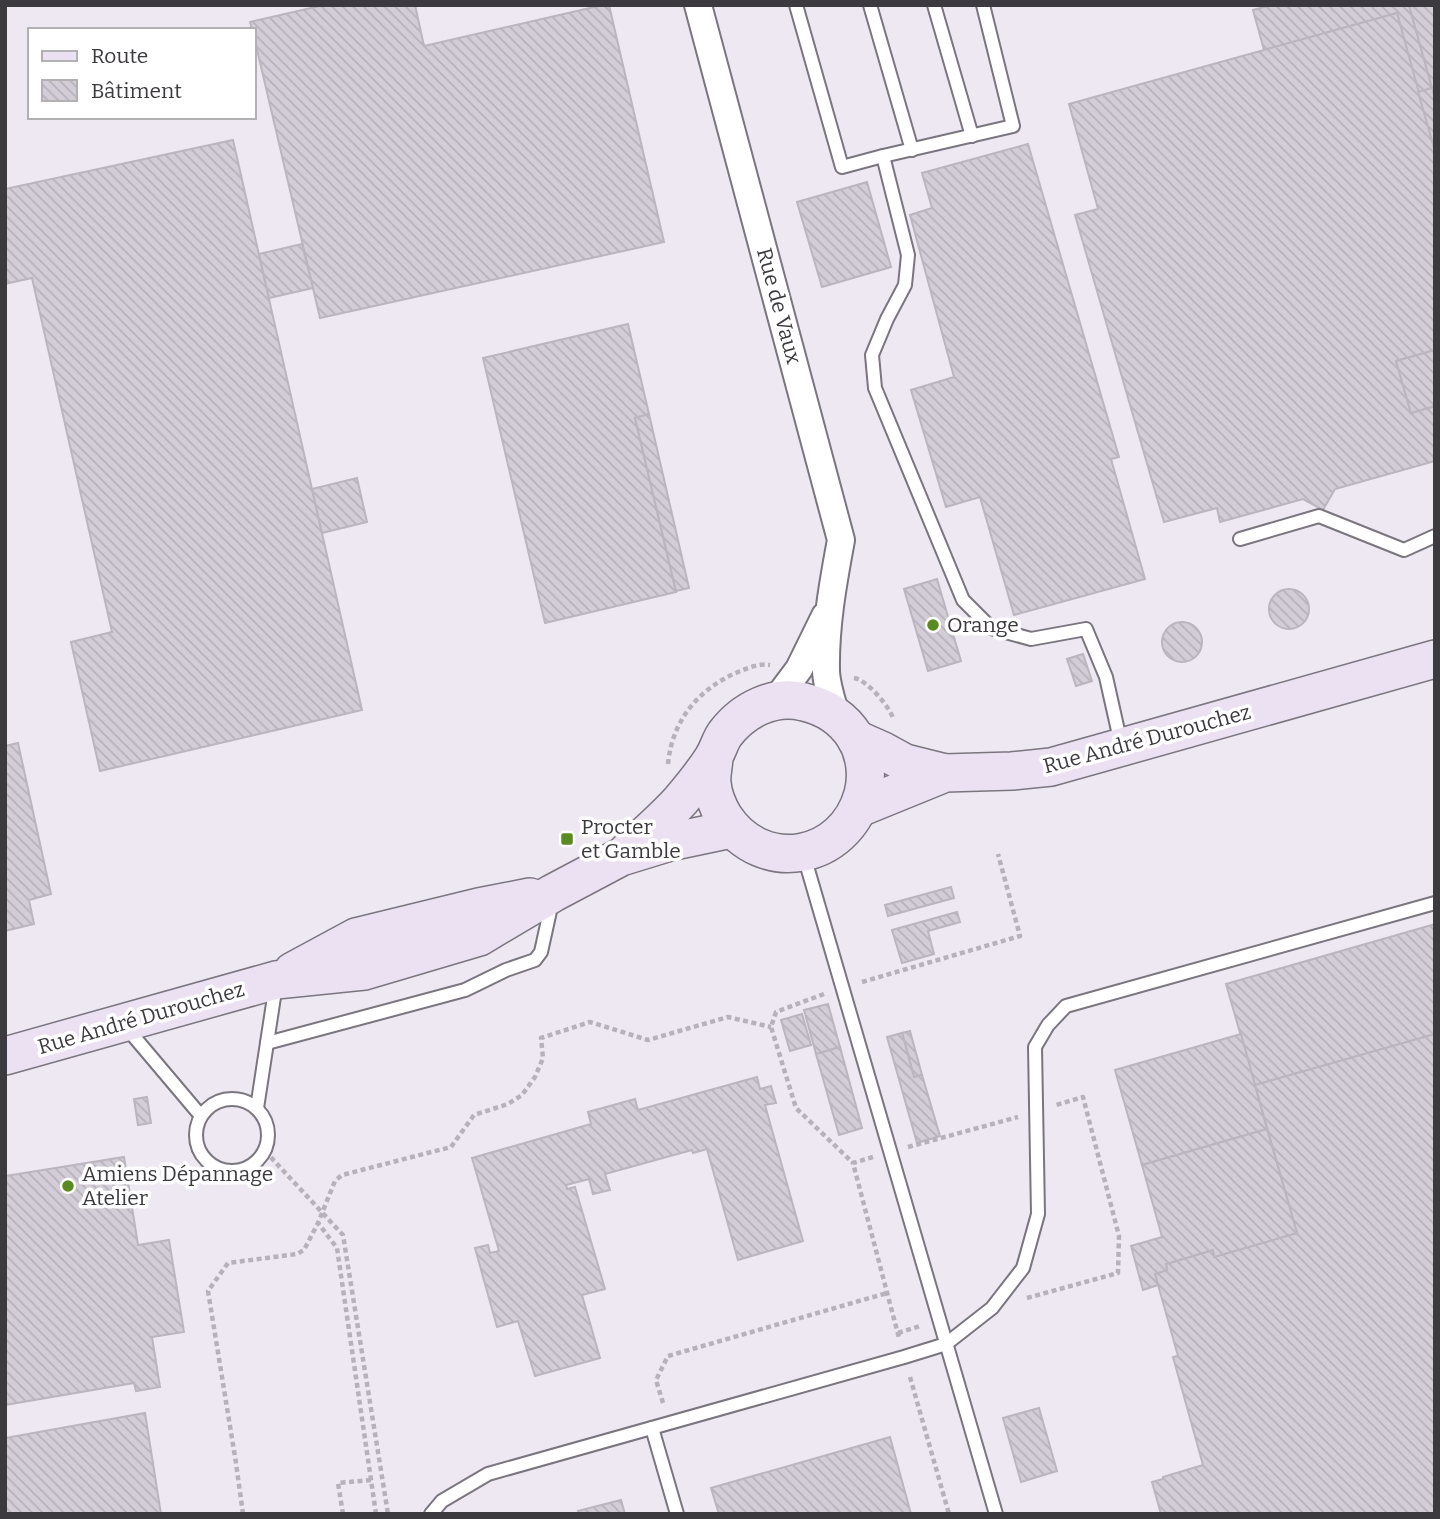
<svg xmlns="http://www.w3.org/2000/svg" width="1440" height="1519" viewBox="0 0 1440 1519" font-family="Bitter,serif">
<defs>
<pattern id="building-back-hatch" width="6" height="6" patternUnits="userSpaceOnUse" patternTransform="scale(1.75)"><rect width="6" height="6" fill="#d3cdd7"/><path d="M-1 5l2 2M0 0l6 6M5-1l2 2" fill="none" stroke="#b6b1ba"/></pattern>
</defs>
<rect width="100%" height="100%" fill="#eee8f2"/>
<g fill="url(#building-back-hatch)" stroke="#bab5be" stroke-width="2">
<polygon points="324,5 415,5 424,46 603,5 609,5 664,242 320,318 254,37 254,30 252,30 250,22"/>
<polygon points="1271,5 1409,5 1432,88 1418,92 1397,13 1264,50 1253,10"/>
<polygon points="1409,5 1435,5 1435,87 1432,88"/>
<polygon points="1397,13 1435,151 1435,350 1396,361 1411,413 1435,406 1435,461 1335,489 1323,510 1303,499 1220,522 1217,508 1164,522 1075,215 1098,209 1069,104"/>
<polygon points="1432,88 1435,98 1435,151 1418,92"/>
<polygon points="233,140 362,710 100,771 71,642 112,632 32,278 5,284 5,189"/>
<polygon points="1028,144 1119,457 1111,459 1145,579 1014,615 980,497 946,507 911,390 954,377 910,215 932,208 922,173"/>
<polygon points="867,182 891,267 822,287 797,202"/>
<polygon points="302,244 313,288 269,298 259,254"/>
<polygon points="628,324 649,414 635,418 676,592 545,623 483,358"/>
<polygon points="1435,350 1435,406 1411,413 1396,361"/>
<polygon points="649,414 689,588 676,591 635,418"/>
<polygon points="357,478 367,522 322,533 312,489"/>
<polygon points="937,579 961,661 928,671 904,589"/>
<circle cx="1289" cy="609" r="20"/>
<circle cx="1182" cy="642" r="20"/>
<polygon points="1083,654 1092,681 1076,686 1067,659"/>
<polygon points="18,743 51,894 29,900 34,924 5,931 5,746"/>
<polygon points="951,887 954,898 888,916 885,905"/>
<polygon points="957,912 960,922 928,931 934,954 902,963 892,930"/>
<polygon points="1435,924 1435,1034 1255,1085 1226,984"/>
<polygon points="828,1004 840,1047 816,1054 804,1010"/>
<polygon points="802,1014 811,1045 790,1051 781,1020"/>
<polygon points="910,1031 922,1075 914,1077 902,1033"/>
<polygon points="902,1033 914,1077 922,1075 940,1136 917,1143 887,1037"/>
<polygon points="1241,1034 1267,1129 1142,1165 1115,1070"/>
<polygon points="1435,1034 1435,1514 1161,1514 1152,1482 1163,1479 1163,1477 1203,1465 1173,1357 1178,1356 1155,1274 1167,1270 1166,1264 1213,1250 1214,1257 1297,1233 1255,1085"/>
<polygon points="840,1047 862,1128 839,1135 816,1054"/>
<polygon points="757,1077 760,1089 771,1086 776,1103 765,1105 803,1241 738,1260 707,1149 693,1153 692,1150 605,1174 610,1190 593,1194 589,1179 566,1185 567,1189 575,1187 605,1289 582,1295 600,1358 535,1376 518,1321 497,1327 475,1248 488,1245 490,1253 499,1251 472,1158 591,1124 588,1112 635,1099 638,1110"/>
<polygon points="147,1097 151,1123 138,1125 134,1099"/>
<polygon points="1267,1129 1297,1233 1214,1257 1213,1250 1166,1264 1167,1270 1155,1274 1158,1285 1143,1290 1131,1246 1162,1237 1142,1165"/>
<polygon points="124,1157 138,1245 169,1240 184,1332 152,1337 160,1387 136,1391 134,1383 5,1405 5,1176"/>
<polygon points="1039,1408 1057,1471 1021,1482 1003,1418"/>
<polygon points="145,1413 161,1514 5,1514 5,1438"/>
<polygon points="890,1437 911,1514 719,1514 711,1488"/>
<polygon points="621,1500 625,1514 579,1514 578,1511"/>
</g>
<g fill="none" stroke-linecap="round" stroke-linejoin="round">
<g stroke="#7a757e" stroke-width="16">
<g id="service">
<polyline points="796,5 842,167 883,156"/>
<polyline points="870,5 912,150"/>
<polyline points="934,5 972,136"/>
<polyline points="983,5 1013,126 883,156 908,255 905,285 887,319 872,355 875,388 963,600 991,628 1031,639 1086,629 1106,677 1121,744"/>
<polyline points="1240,539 1319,516 1404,550 1435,536"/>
<polyline points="804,856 996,1514"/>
<polyline points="125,1026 201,1116"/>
<polyline points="267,1043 465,990 506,970 535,960 541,952 552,902"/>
<circle cx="232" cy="1135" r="36"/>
<polyline points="257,1108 276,984"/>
<polyline points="652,1428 677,1514"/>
<polyline points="431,1514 442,1501 488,1474 904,1357 946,1344 992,1308 1023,1268 1038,1214 1035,1047 1048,1025 1066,1006 1435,903"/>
</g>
</g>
<g stroke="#7a757e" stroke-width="30">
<g id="minor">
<path d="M698 5 841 540C833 583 825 627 826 672 827 687 832 701 836 715"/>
<polyline points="775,701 799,669 825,616"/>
</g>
</g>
<g stroke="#7a757e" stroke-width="40">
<g id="secondary">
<polyline points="856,739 883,751 905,763 945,773"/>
<polyline points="859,808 945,773 1012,771 1051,767 1435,659"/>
<path d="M627 852C645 835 665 818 681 800 692 787 704 772 713 758 718 750 720 741 725 734 743 710 774 694 804 702 826 707 843 718 855 737 865 753 868 775 863 794 845 860 763 876 724 817 718 807 713 795 712 783 711 774 714 765 714 756"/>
<polyline points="293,971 356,937 479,907 530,897"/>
<polyline points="5,1056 276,980 364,971 479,937 553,893 621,857 670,842 732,829"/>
</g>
</g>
<g stroke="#b7b2ba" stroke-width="4.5" stroke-dasharray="5 3.5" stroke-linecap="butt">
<path d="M854 678C867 680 889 706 893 718"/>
<path d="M668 764C672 721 698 689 738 672 748 668 759 663 770 665"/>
<polyline points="862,982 1020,936 998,854"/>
<polyline points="824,994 776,1012 771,1027 796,1108 853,1163"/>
<polyline points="908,1147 1018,1117"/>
<polyline points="265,1151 343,1235 388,1514"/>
<polyline points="873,1157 853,1163 899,1338"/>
<polyline points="1027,1298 1118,1273 1119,1236 1083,1097 1056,1105"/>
<polyline points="898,1333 920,1326"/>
<polyline points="910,1377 949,1514"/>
<polyline points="663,1403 656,1380 668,1356 887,1293"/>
<polyline points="243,1514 236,1463 208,1291 228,1263 297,1254 304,1250 318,1223"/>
<polyline points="343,1514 338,1483 371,1480"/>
<polyline points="376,1514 337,1248 318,1223 335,1181 342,1175 451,1147 474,1115 508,1104 522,1095 535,1077 543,1058 541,1038 590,1022 648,1040 728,1017 771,1027"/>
</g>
<use href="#service" stroke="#fff" stroke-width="12"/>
<use href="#minor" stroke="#fff" stroke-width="26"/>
<use href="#secondary" stroke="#ece1f3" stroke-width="37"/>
</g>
<g fill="#5a8b20" stroke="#fff" stroke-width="2.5">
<circle cx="933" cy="625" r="7"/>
<rect x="560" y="832" width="14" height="14" rx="3.5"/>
<circle cx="68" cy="1186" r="7"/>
</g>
<g text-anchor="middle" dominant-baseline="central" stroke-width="7" stroke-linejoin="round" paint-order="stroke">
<g font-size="21" fill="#3c3a3e" stroke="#fff">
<text transform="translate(779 306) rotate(75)">Rue de Vaux</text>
<text transform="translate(1147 739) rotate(-15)">Rue André Durouchez</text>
<text transform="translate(141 1018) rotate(-16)">Rue André Durouchez</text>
</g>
<g font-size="21" fill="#3c3a3e" stroke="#fff" text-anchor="start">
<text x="947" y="625">Orange</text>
<text x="581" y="827">Procter<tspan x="581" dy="24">et Gamble</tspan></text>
<text x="82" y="1174">Amiens Dépannage<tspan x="82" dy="24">Atelier</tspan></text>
</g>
</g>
<rect width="1440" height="1519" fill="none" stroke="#3c3a3e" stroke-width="14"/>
<rect x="28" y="28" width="228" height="91" fill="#ffffff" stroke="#b1b0b2" stroke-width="2"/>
<rect x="42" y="51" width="35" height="10" fill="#ece1f3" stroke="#b1b0b2" stroke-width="2"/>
<text x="91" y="63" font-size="21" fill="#3c3a3e">Route</text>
<rect x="42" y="80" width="35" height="21" fill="url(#building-back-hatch)" stroke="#b1b0b2" stroke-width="2"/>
<text x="91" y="98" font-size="21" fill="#3c3a3e">Bâtiment</text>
</svg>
